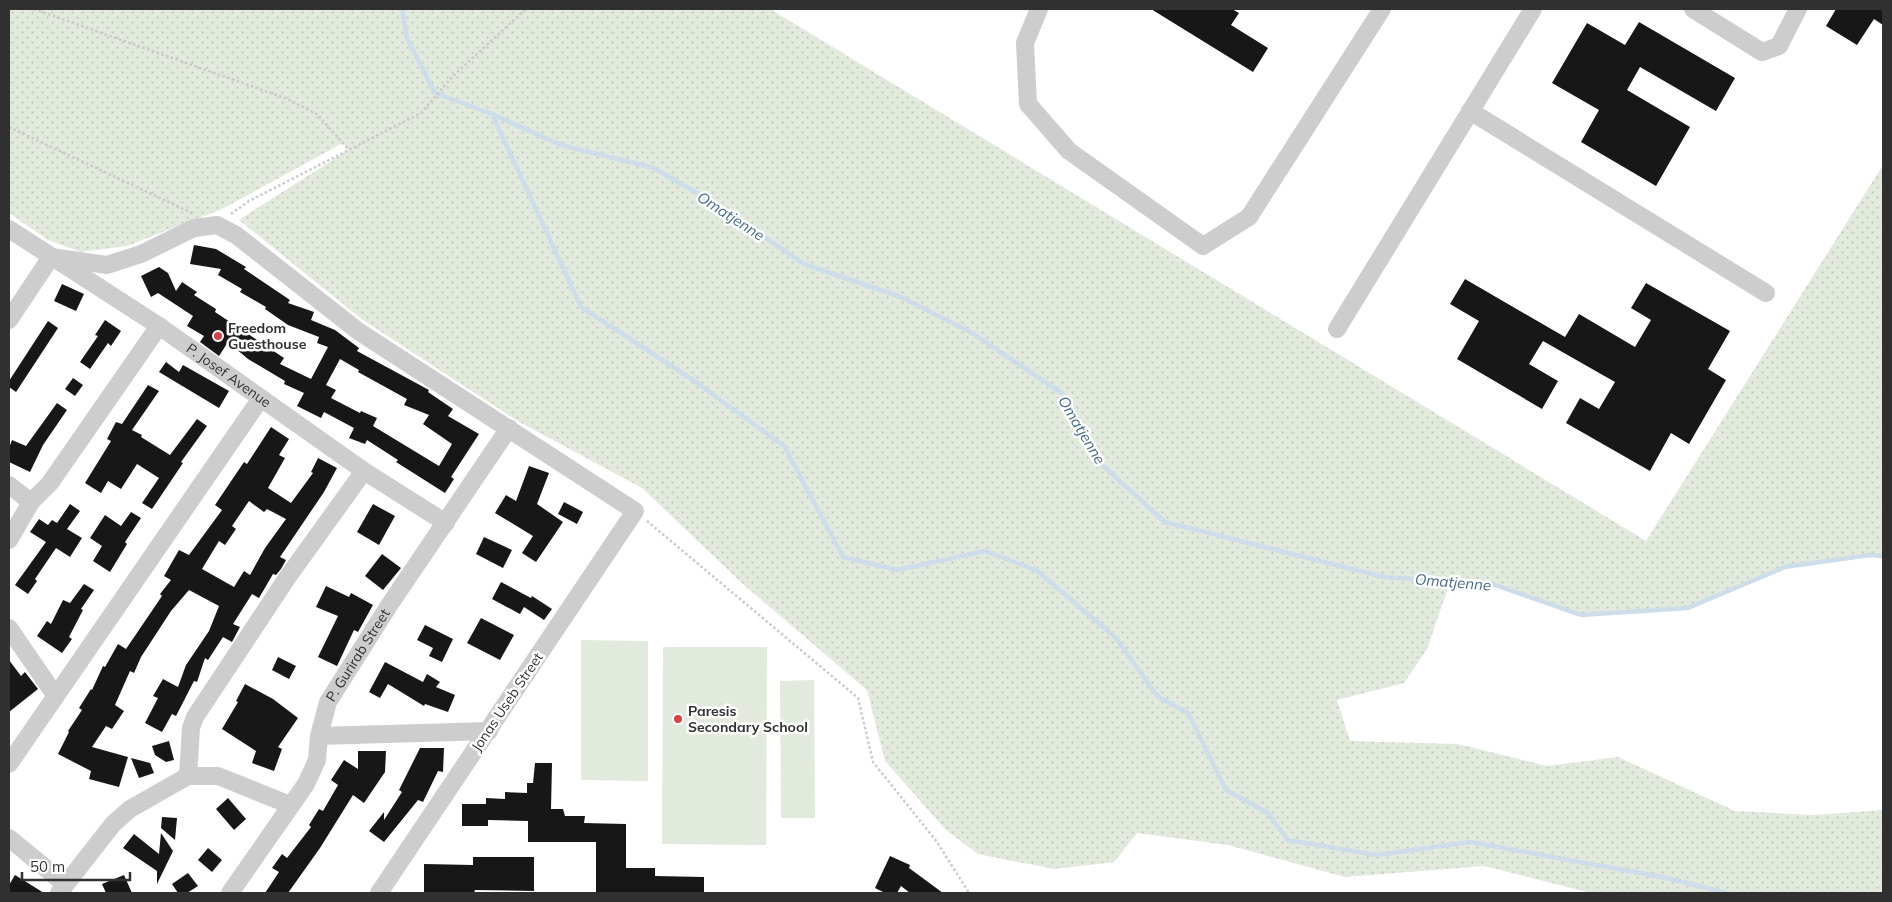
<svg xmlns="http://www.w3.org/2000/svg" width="1892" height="902" viewBox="0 0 1892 902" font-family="Mulish,sans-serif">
<defs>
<pattern id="grass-dots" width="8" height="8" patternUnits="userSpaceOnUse" patternTransform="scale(1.25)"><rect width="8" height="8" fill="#e2e9dd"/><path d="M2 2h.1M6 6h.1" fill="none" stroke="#c2c8be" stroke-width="1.8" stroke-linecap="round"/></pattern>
</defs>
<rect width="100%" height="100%" fill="#fff"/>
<polygon fill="url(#grass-dots)" points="9,9 770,9 1646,541 1883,165 1883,556 1870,555 1785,567 1688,608 1581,615 1495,585 1450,582 1427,649 1404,683 1337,700 1350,741 1458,744 1547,766 1618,757 1735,811 1815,815 1883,810 1883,893 1591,893 1484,866 1345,877 1228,845 1137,833 1114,862 1054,869 978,854 946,830 885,761 867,690 744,585 642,488 516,420 363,320 239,220 348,150 343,143 222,209 127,246 81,252 48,240 9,213"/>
<g fill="#e2e9dd">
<polygon points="581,640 648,641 648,781 581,780"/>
<polygon points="663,647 767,647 766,845 662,844"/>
<polygon points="814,680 815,818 781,818 780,681"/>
</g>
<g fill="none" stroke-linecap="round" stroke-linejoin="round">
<g stroke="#ceddea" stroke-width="4.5">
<polyline points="402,9 407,38 435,93 492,114 561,145 654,168 719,206 804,264 901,297 972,333 1066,396 1101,464 1165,522 1384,577 1495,585 1581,615 1688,608 1785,567 1870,555 1883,556"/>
<polyline points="492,114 581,307 693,380 784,446 843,557 897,570 985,551 1036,570 1116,638 1158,697 1188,713 1226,790 1268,813 1288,840 1376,855 1471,842 1667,878 1726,893"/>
</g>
</g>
<g fill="#171717" fill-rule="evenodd">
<polygon points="1151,9 1232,9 1239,13 1231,25 1268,48 1253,72"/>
<polygon points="1836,9 1883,9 1883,25 1874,19 1857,45 1826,26"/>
<polygon points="1639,22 1735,78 1716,111 1640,67 1627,90 1690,127 1656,186 1581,142 1599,110 1552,83 1587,23 1625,45"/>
<path d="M194 245 216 249 246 267 244 269 290 300 288 303 314 312 311 320 335 330 359 348 357 351 429 390 428 392 453 409 448 416 479 434 451 477 454 479 445 493 396 462 398 460 367 440 365 444 349 438 354 428 324 412 321 418 297 406 304 393 284 384 285 381 248 359 228 342 219 356 200 342 204 336 187 326 193 316 158 293 151 297 141 276 159 267 168 273 176 291 182 282 197 292 194 295 216 309 215 312 284 358 280 364 311 379 328 347 317 343 319 337 288 325 265 309 266 307 240 292 242 289 218 275 221 269 190 264ZM340 359 359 370 358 372 407 399 404 405 429 415 423 424 452 444 439 466 373 426 377 418 361 411 360 413 331 398 336 390 326 385Z"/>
<polygon points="1465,279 1565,337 1579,314 1635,347 1651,320 1631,308 1646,283 1730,331 1708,369 1726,380 1689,444 1671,433 1650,471 1566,423 1580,398 1599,409 1615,382 1543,341 1529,364 1558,381 1542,409 1457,359 1479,321 1450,304"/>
<polygon points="62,284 84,294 76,311 54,301"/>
<polygon points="105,320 121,331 111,346 108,343 90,369 80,362 98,336 95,335"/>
<polygon points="48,321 58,328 16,392 9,387 9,381"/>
<polygon points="166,362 179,372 183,365 229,391 219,408 159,372"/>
<polygon points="73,378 83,385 75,396 65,389"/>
<polygon points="148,385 159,391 132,430 142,435 141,437 170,455 197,419 207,426 181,462 183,463 152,509 142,503 159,478 137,464 121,489 108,481 101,493 85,483 111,441 107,439 116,422 122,424"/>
<polygon points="57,403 67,410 43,445 30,472 9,462 9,448 12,440 26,446"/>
<path d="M271 427 289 439 279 455 285 458 268 488 291 503 313 473 311 472 318 458 337 468 324 492 280 557 286 560 281 569 276 575 273 574 259 598 252 594 233 624 240 627 232 642 223 637 208 660 205 658 197 682 194 681 176 716 172 714 162 732 145 723 158 698 153 696 163 679 178 687 186 665 209 631 219 606 189 590 171 611 141 657 134 673 130 671 115 705 124 711 112 729 106 726 92 747 128 757 119 787 89 779 91 771 58 754 69 732 68 731 82 710 79 708 91 689 92 690 103 666 105 667 118 644 126 649 162 596 160 594 171 580 164 576 179 550 189 555 222 510 215 505 244 462 247 464ZM249 501 264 512 267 509 286 519 265 548 250 575 244 571 234 587 202 569 219 541 225 545 236 529 232 526Z"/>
<polygon points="529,466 549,473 537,504 563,522 536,562 522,553 533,536 495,513 506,495 516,501"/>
<polygon points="564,502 583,512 577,524 558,514"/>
<polygon points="70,504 80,511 67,529 82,538 70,557 56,548 35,579 37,581 28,594 15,585 46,542 30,532 39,519 48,525 52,520 57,523"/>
<polygon points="373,504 395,516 379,545 357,532"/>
<polygon points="131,512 141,518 125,542 127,544 110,572 93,561 102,546 90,538 105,515 121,526"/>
<polygon points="484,537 512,550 503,568 476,554"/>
<polygon points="382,554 401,568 383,590 365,576"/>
<polygon points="501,582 531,598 532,596 552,609 544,620 524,607 520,614 492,599"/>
<polygon points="84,584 94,590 81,609 83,610 69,637 72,639 62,653 37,636 47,621 51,624 63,600 70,603"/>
<polygon points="326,586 349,597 351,593 373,605 358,632 354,630 337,666 318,657 338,616 316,607"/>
<polygon points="481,618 514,635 500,660 467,643"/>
<polygon points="425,625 453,639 442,662 429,656 433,648 417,640"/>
<polygon points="278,657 296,666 289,679 272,670"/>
<polygon points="9,660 21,676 25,672 38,689 9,712"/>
<polygon points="385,662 423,682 427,674 440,682 436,687 455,695 448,712 425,704 424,706 388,684 380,698 369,692"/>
<polygon points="245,684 273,699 298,718 278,747 282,749 274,771 252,763 256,751 222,729 238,702 236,701"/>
<polygon points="169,741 174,760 166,762 155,755 152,746"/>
<polygon points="420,748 444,748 443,772 438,771 423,802 418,800 384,842 369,831 384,812 384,820 402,792 399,790"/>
<polygon points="358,751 386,751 385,772 364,803 353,795 320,848 288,893 265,893 279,872 272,868 282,854 287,858 311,827 309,825 319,809 323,811 338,785 331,780 344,760 358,769"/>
<polygon points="131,758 150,763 154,773 139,778"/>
<polygon points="535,763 552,763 551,809 563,809 565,816 585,816 584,823 626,824 626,868 655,868 655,876 704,877 704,893 596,893 596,842 528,842 528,821 488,820 488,826 462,826 462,804 486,804 486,798 505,799 505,792 527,793 527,783 533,783"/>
<polygon points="228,798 246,819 234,830 216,809"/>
<polygon points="162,817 177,818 175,840 161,828"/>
<polygon points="161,833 173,851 157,884 157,871 123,848 134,834 159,854"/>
<polygon points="208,848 222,860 212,872 198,860"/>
<polygon points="890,856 910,865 909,868 943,893 910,893 901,886 897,893 885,893 875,888"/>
<polygon points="473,857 534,857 534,891 475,890 474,893 424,893 424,864 473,865"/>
<polygon points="188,873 198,886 187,893 178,893 172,884"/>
<polygon points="15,875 44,893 9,893 9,885"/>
<polygon points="124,875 132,893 106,893 102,884"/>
</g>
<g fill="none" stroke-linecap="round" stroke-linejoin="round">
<g stroke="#cacaca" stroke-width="2.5" stroke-dasharray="2.5 2.5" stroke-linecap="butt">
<polyline points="34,9 285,98 317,114 348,149"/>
<polyline points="9,127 192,213"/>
<polyline points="231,214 249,201 421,113 453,76 526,9"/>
<polyline points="647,521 858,698 873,762 937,842 969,893"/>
</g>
<g stroke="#cdcdcd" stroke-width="18">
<polyline points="1039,9 1025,43 1028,104 1069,151 1203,246 1249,217 1382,9"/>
<polyline points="1693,9 1762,52 1779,46 1798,9"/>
<polyline points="1470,111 1766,293"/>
<path id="s1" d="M9 229 159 326 364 471 446 523"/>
<polyline points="9,320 51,257 107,265 141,254 194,228 217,225 236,235 358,331 635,511 379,893"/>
<polyline points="1337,329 1533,9"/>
<polyline points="9,485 31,502"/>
<polyline points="9,540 31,502 50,483 159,326"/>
<polyline points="9,628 55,695"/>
<polyline points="319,736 489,731"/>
<polyline points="9,764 261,398"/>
<polyline points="188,776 191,728 195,717 287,578 364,471"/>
<polyline points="9,838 65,884"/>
<polyline points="59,893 113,824 130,809 188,776 218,776 290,805"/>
<path id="s2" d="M230 893 306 784 317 760 319 736 328 702 390 604 509 428"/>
</g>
</g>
<g fill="#d84242" stroke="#fff" stroke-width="2">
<circle cx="218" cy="336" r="5"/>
<circle cx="678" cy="719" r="5"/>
</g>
<g text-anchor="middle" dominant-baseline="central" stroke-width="5" stroke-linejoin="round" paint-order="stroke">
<g font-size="14" font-weight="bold" fill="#303030" stroke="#fff" text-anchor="start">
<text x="228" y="328">Freedom<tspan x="228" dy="16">Guesthouse</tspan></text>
<text x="688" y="711">Paresis<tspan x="688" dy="16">Secondary School</tspan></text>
</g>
<g font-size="14" fill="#303030" stroke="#fff">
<text stroke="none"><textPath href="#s1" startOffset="264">P. Josef Avenue</textPath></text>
<text stroke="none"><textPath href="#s2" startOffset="274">P. Gurirab Street</textPath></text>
<text transform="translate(507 702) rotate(-56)">Jonas Useb Street</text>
</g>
<g font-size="15" font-style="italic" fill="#446b8d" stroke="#fff">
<text transform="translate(731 216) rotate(33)">Omatjenne</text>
<text transform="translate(1082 430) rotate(59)">Omatjenne</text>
<text transform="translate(1453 582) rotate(5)">Omatjenne</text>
</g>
</g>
<rect width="1892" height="902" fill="none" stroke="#303030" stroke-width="20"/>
<path d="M22 872v8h108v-8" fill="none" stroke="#303030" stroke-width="2.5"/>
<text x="30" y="872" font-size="15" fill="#303030" stroke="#ffffff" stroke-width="4" paint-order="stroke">50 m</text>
</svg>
